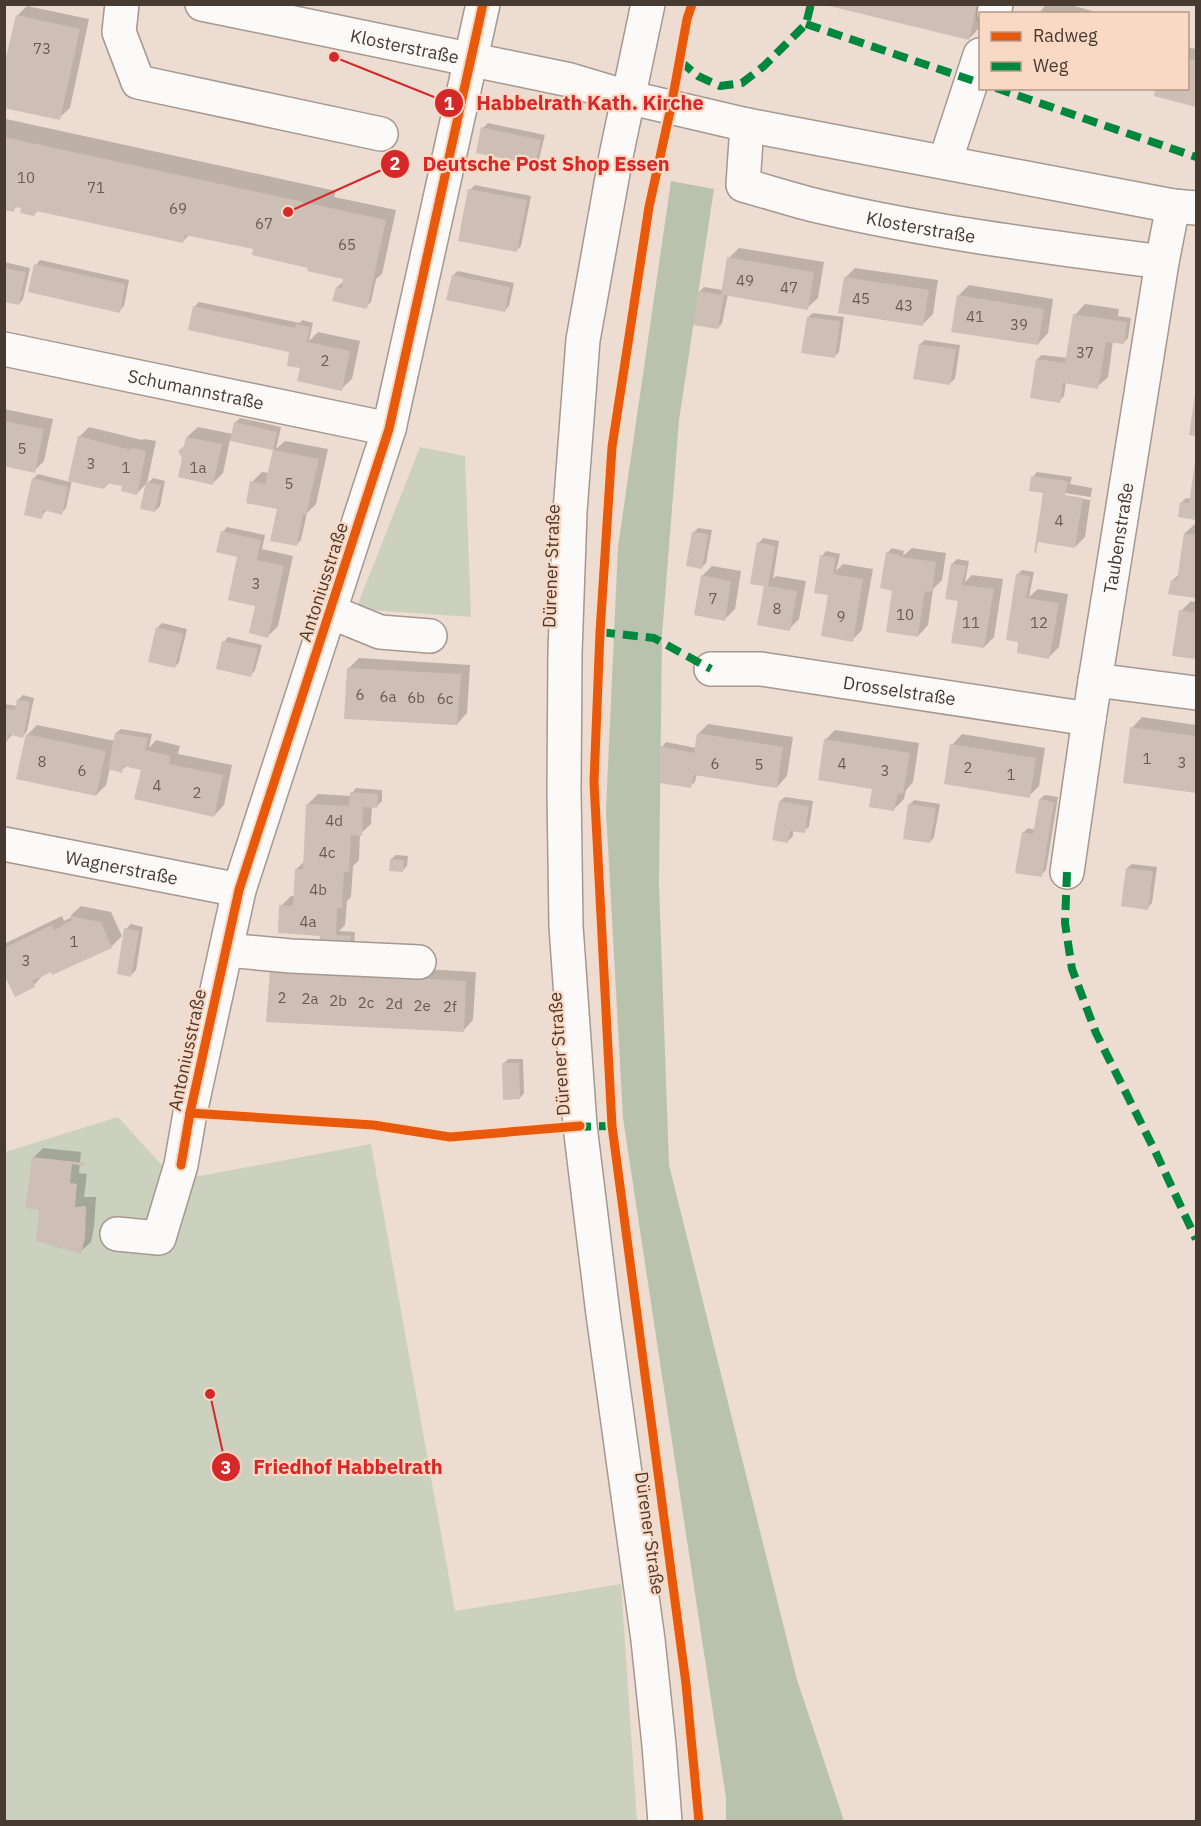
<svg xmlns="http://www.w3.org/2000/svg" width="1201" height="1826" viewBox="0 0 1201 1826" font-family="'IBM Plex Sans',sans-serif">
<rect width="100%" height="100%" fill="#eddcd1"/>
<g fill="#cbd1be">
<polygon points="420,447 465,456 471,617 356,609"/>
<polygon points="118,1117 168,1172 200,1176 371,1144 455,1611 621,1584 637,1821 5,1822 5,1152"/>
</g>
<polygon fill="#b9c2ad" points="671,181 714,189 679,420 662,635 659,885 669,1165 797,1680 844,1821 726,1821 726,1798 623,1118 606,810 618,547"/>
<g fill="#0003" fill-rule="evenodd">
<polygon points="824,4 988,4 980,14 980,27 969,39"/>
<polygon points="1046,4 1067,4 1103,14 1039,14"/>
<polygon points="27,6 89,19 70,108 59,118 17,16"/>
<polygon points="1188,47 1196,49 1196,105 1156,95 1188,88"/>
<polygon points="6,119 336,191 334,197 396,210 382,274 376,279 371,302 366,307 337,287 342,283 344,283 345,278 311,263 255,248 189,235 182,242 38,210 34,215 23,207 18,206 13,210 4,208 4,120"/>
<polygon points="488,123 545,135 539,159 535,164 483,128"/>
<polygon points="475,185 531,196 521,246 516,251 470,190"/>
<polygon points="739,248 824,262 818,298 807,308 728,294 722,323 718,328 700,291 704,287 723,290 729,258"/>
<polygon points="40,260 129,280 124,306 119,311 36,265"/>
<polygon points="4,262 30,268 23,299 19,304 4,301"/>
<polygon points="855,268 938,280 933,314 923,324 845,278"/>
<polygon points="458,271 514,283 509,306 504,311 453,275"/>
<polygon points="969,285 1053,299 1048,333 1038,344 959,295"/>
<polygon points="199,302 300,323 302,320 313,323 309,341 318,332 360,341 352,379 341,389 303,363 291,351 194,307"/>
<polygon points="1085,304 1119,309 1118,316 1131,318 1128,338 1123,343 1113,341 1108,377 1097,387 1066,382 1064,396 1059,401 1037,359 1042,355 1068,358 1075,315"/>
<polygon points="813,313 844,317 839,352 834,357 808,317"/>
<polygon points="925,340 960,345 955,379 950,383 920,344"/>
<polygon points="1196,390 1196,435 1191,434"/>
<polygon points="4,409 53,419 44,461 34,471 4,464"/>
<polygon points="240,418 281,427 276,449 285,441 328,449 316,504 307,513 301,540 296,545 279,508 252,482 262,472 269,473 274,449 230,440 223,473 213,483 185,446 187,437 198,427 233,434 235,423"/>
<polygon points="89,427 142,440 144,439 156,441 147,483 137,493 124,485 110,482 104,488 72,480 66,508 61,513 47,510 41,517 33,479 38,474 70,482 79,437"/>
<polygon points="1196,464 1196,518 1179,516 1181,503 1186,498 1191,499"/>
<path d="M1037 472 1072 477 1070 484 1092 488 1085 537 1075 547 1045 492 1033 477ZM1065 493 1091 497 1090 500 1062 496Z"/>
<polygon points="153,478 165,481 160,506 155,511 148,483"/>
<polygon points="1196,523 1196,594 1194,596 1172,581 1177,576 1179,576 1185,533"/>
<polygon points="227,527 265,535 262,549 293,556 278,626 268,636 239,556 223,532"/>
<polygon points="698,528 712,530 706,563 702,567 693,533"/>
<polygon points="763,538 779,541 773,579 776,576 806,581 799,619 789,629 765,587 759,543"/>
<polygon points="892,548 904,551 903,556 912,548 946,553 942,580 933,589 928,625 918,636 893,592 887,553"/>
<polygon points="826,551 840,554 836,571 843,564 873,569 862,630 852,640 830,591 822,556"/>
<polygon points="957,559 969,561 965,582 972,575 1003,579 994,637 984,647 960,597 952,564"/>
<polygon points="712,566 741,571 735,609 725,619 702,576"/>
<polygon points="1022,570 1034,572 1029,597 1038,589 1068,594 1059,647 1049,657 1017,575"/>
<polygon points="1191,601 1196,602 1196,658 1174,655 1181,611"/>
<polygon points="162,623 187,629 179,662 175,667 157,628"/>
<polygon points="228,637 262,645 255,670 251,675 224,642"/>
<polygon points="359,658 470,665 467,713 457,724 348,669"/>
<polygon points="23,695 34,698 27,731 23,736 12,735 7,740 4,739 4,704 17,706 18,700"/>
<polygon points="1142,717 1196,725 1196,791 1124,782 1132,728"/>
<polygon points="708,724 793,737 787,776 777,787 697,773 695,782 690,786 662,747 666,742 696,748 698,734"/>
<polygon points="37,725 115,741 116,733 121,729 152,734 149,748 156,740 180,746 178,754 232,765 224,805 214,816 142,769 126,766 121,771 110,768 106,785 96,795 27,735"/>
<polygon points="835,730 919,743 913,782 906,790 904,799 893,810 874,788 825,740"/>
<polygon points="962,734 1045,748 1039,786 1029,796 952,745"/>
<polygon points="356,788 382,790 382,801 377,806 372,806 371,824 360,834 359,860 353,866 351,897 347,901 345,925 339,931 355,932 354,945 322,934 281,906 291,896 295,896 296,869 305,861 308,804 318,794 351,796 352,793"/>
<polygon points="1045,795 1058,797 1046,870 1041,875 1023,833 1028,828 1035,830 1040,799"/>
<polygon points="785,797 813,801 809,827 804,831 793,830 793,836 788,841 780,801"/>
<polygon points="914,800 940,804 934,837 930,842 910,804"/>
<polygon points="396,855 408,856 407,866 402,871 391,859"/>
<polygon points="1132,864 1157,867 1152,903 1147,908 1127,868"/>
<polygon points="81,906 111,912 122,936 112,946 53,973 52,970 44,974 34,985 4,971 4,944 6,943 62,916 64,921 72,917 71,915"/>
<polygon points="131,924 143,927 136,970 131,975 126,929"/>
<polygon points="281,961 476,972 473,1020 463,1031"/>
<polygon points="508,1059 523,1059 524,1093 520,1098 503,1064"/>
<polygon points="43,1148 81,1152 79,1173 87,1174 84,1197 96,1197 94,1227 91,1242 80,1252 41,1208 33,1158"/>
</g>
<g fill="#cdbfb6">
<polygon points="821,4 977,4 969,40"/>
<polygon points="16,15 80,29 60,120 4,108 4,66"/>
<polygon points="1188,59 1196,61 1196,107 1154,96 1155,90 1151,88 1188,88"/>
<polygon points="481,127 541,140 535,165 476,153"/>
<polygon points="4,137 386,220 367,309 332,301 336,287 342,288 343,279 307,271 308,268 252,255 253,249 185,235 183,243 41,212 36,211 34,216 20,213 21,208 15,207 14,212 4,210"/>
<polygon points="468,189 527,200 517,252 458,241"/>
<polygon points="727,257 814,272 808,310 724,295 718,329 693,325 698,291 721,295"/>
<polygon points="34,264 125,284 120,313 28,292"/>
<polygon points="4,268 26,272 19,305 4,302"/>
<polygon points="452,275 510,287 505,312 446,300"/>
<polygon points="844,277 929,290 923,326 838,313"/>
<polygon points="957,295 1044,309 1038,345 951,332"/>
<polygon points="193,306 295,328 296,324 310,327 307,342 350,351 342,391 297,381 300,368 287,366 289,352 188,330"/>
<polygon points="1073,314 1127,322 1124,344 1106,342 1098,389 1063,383 1060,403 1030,398 1036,359 1065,363"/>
<polygon points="807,317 840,321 835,358 801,353"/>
<polygon points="919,344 956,349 950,385 913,379"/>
<polygon points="1195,393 1196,393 1196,436 1189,435"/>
<polygon points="4,421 44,429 35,473 4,466"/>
<polygon points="234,422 277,432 273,450 230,441"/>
<polygon points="78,436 131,450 132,448 146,451 137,495 121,491 122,486 107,483 104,489 68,481"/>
<polygon points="186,437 222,444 213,485 178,477 182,458 178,451 184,446"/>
<polygon points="273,450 319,459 306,515 303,514 297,546 270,541 277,509 246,503 250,481 265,484"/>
<polygon points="1195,462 1196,463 1196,520 1178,517 1180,502 1189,503"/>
<polygon points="1031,476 1068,481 1065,495 1083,498 1075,548 1038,542 1036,553 1034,553 1043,493 1029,491"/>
<polygon points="32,478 68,487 62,515 44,510 42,519 24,515"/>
<polygon points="146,482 161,485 155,512 140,509"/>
<polygon points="221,531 261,540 257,560 284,566 268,638 249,633 255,606 228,600 237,557 216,552"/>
<polygon points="692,532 708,534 702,569 686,566"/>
<polygon points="1184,533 1196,535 1196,589 1195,598 1168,594 1171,580 1177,581"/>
<polygon points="757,542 775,546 768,586 797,591 790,631 757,625 764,586 750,584"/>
<polygon points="886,552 900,555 900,557 936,562 932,592 926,591 924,596 918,637 886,632 892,591 880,588"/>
<polygon points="820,555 836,558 833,574 863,579 853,642 821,636 828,595 814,593"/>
<polygon points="951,563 966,566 962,585 994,589 984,648 951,643 958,601 945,599"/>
<polygon points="1016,574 1030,576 1026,598 1059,603 1049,659 1017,653 1018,642 1006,640"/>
<polygon points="701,575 731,581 725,621 694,615"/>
<polygon points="1179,610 1196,613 1196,659 1172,656"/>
<polygon points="156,627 183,634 175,668 148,662"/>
<polygon points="222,641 258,649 251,677 216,669"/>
<polygon points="347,668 461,674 457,725 344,719"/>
<polygon points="17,699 30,702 23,738 9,734 8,741 4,741 4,708 15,710"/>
<polygon points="1130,727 1196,736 1196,793 1123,783"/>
<polygon points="115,733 148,738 145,750 170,756 169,764 223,775 214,817 134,799 141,770 123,766 122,773 108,769"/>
<polygon points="697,733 783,747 777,788 694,775 691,788 660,783 660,746 694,753"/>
<polygon points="26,734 106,751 96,796 16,779"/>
<polygon points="824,739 910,753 903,794 898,793 894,811 869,807 872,789 818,780"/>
<polygon points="950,744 1036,758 1030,798 944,784"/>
<polygon points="350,792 378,794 377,808 363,807 362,836 351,835 349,872 344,872 342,908 337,908 336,935 351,936 350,951 319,950 320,936 278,933 279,905 293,906 295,869 303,869 306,804 349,806"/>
<polygon points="1039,799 1054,802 1042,877 1015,873 1022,832 1033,834"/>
<polygon points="779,801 809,806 805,833 790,831 788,843 772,840"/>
<polygon points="908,804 936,808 930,843 903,839"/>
<polygon points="390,859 404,860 403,872 389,871"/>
<polygon points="1126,868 1153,871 1148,910 1121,906"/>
<polygon points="70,916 101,922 112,948 52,975 51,972 32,981 35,987 15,997 4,975 4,948 52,925 54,930 72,920"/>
<polygon points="124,928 139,931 131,977 117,974"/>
<polygon points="270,970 466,981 464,1032 266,1022"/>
<polygon points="502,1063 519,1063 520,1099 503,1100"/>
<polygon points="32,1157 85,1163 84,1166 72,1164 70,1183 77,1184 75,1207 86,1206 85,1238 81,1254 36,1241 39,1210 25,1208"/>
</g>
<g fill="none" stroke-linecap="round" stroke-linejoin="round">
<g stroke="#a5988f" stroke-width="36">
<g id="minor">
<polyline points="122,4 119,32 138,82 381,134"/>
<path id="s1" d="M202 4 570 80 627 97 747 125 1173 206 1196 208"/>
<polyline points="994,14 996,4"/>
<path id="s2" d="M747 125 743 185C769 192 795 201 822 207 934 233 1048 247 1162 262"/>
<polyline points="945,162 980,55"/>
<path id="s3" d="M4 349 389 429"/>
<polyline points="331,612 380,632 430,636"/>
<path id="s4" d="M711 669H761L1089 719"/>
<polyline points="1095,680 1196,693"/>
<path id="s5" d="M4 844 239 890"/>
<path id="s6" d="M1067 872 1089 719 1162 262 1173 206"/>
<polyline points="226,950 291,956 419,962"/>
<polyline points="117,1234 159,1238 181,1165 190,1113 239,890 389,429 483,4"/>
</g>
</g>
<g stroke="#a5988f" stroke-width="36">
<polyline id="major" points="648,4 616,156 583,340 570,511 565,653 564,790 566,926 580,1126 603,1314 648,1640 659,1745 665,1822"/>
</g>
<use href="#minor" stroke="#fcfaf8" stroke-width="33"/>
<use href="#major" stroke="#fcfaf8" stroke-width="33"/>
<g stroke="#00873e" stroke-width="8" stroke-dasharray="15 8" stroke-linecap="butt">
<polyline points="806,24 980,83"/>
<polyline points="680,61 698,76 720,86 742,83 764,66 806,24 811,4"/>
<polyline points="996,88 1196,157"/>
<polyline points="600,632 654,638 711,669"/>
<polyline points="1067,872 1065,923 1072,969 1096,1033 1155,1151 1196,1239"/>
<polyline points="576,1127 612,1126"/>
</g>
<g stroke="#fad9c4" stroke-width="13">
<g id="cycleway">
<polyline points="692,4 687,19 671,107 649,207 612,447 600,632 594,782 612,1126 686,1684 699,1822"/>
<polyline points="190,1113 373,1125 450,1137 580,1126"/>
<polyline points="181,1165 190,1113 239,890 389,429 483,4"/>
</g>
</g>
<use href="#cycleway" stroke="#e8590c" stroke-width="9"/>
</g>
<g text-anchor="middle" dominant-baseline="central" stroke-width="4.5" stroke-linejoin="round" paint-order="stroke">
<g font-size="15" fill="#685b52">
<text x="42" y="48">73</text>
<text x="26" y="177">10</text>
<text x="96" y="187">71</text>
<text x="178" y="208">69</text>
<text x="264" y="223">67</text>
<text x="347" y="244">65</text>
<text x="745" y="280">49</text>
<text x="789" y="287">47</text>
<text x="861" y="298">45</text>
<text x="904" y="305">43</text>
<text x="975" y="316">41</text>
<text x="1019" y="324">39</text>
<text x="1085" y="352">37</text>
<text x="325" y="360">2</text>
<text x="22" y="448">5</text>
<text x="91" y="463">3</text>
<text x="126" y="467">1</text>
<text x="198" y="467">1a</text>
<text x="289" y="483">5</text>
<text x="1059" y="520">4</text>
<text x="256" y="583">3</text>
<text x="713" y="598">7</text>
<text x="777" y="608">8</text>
<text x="905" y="614">10</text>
<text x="841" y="616">9</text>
<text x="971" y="622">11</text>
<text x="1039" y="622">12</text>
<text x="360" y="694">6</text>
<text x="388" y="696">6a</text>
<text x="416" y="697">6b</text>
<text x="445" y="698">6c</text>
<text x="1147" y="758">1</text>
<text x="42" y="761">8</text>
<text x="1182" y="762">3</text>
<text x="715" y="763">6</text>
<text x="842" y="763">4</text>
<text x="759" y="764">5</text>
<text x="968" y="767">2</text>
<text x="82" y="770">6</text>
<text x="885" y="770">3</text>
<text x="1011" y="774">1</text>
<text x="157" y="785">4</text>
<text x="197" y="792">2</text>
<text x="334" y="820">4d</text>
<text x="327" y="852">4c</text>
<text x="318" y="889">4b</text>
<text x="308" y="921">4a</text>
<text x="74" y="941">1</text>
<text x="26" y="960">3</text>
<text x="282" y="997">2</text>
<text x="310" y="998">2a</text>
<text x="338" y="1000">2b</text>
<text x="366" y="1002">2c</text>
<text x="394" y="1003">2d</text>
<text x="422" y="1005">2e</text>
<text x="450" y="1006">2f</text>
</g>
<g font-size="18" fill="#473a31" stroke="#fad9c4">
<text stroke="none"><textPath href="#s1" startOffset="207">Klosterstraße</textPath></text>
<text stroke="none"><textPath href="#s2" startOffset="243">Klosterstraße</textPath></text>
<text stroke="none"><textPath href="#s3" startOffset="196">Schumannstraße</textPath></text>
<text stroke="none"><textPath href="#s6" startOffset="338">Taubenstraße</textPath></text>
<text transform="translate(551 566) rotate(-88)">Dürener Straße</text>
<text transform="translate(323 582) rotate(-72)">Antoniusstraße</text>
<text stroke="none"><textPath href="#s4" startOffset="190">Drosselstraße</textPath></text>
<text stroke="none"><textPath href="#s5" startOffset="120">Wagnerstraße</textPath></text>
<text transform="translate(187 1050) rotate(-78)">Antoniusstraße</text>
<text transform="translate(559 1054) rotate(-94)">Dürener Straße</text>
<text transform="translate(650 1533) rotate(82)">Dürener Straße</text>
</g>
</g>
<path fill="none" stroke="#d62828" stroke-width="2" d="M334 57L449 103M288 212L395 164M210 1394L226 1467"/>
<g fill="#d62828" stroke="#fad9c4" stroke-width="2">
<circle cx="334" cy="57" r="6"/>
<circle cx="288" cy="212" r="6"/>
<circle cx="210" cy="1394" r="6"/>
<circle cx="449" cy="103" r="15"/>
<circle cx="395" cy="164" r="15"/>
<circle cx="226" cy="1467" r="15"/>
</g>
<g font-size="18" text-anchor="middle" font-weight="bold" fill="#fff">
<text x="449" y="110">1</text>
<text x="395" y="170">2</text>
<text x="226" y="1474">3</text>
</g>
<g font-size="20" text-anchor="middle" font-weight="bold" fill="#d62828" stroke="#fad9c4" stroke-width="4.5" stroke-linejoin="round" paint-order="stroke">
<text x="590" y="110">Habbelrath Kath. Kirche</text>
<text x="546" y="171">Deutsche Post Shop Essen</text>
<text x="348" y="1474">Friedhof Habbelrath</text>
</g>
<rect width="1201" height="1826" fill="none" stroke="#473a31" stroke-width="12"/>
<rect x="979" y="12" width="210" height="78" fill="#fad9c4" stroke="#b29989" stroke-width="1.5"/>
<rect x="991" y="32" width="30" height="9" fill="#e8590c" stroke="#b29989" stroke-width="1.5"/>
<text x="1033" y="42" font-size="18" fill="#473a31">Radweg</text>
<rect x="991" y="62" width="30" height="9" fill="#00873e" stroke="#b29989" stroke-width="1.5"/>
<text x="1033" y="72" font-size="18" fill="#473a31">Weg</text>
</svg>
